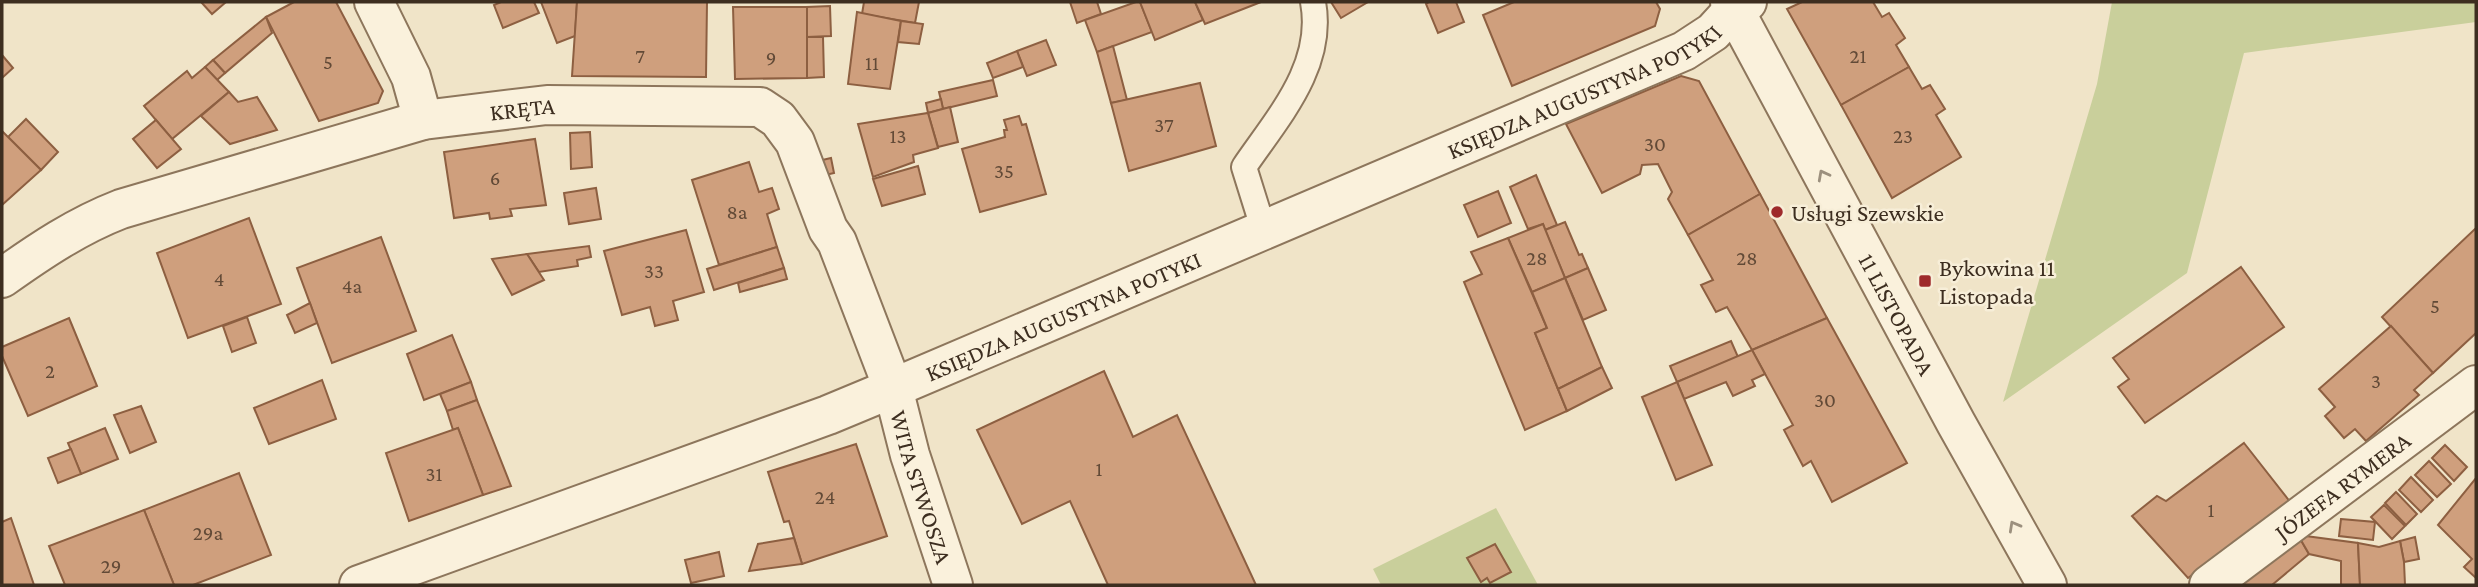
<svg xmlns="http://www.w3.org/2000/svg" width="2478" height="587" viewBox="0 0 2478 587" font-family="'Crimson Pro',serif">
<rect width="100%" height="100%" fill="#f0e4c8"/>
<g fill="#c9cf9b">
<polygon points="2112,2 2476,2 2476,22 2244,53 2187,273 2003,402 2097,84"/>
<polygon points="1496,508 1538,585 1381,585 1373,569"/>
</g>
<g fill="#cf9f7d" stroke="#8d5f41" stroke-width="2">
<polygon points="201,2 226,2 212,14"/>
<polygon points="294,2 336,2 383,91 378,103 319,121 266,17"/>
<polygon points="501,2 534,2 539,13 503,28 494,5"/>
<polygon points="541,2 577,2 575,36 557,43"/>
<polygon points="577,2 707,2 706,77 572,76"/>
<polygon points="864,2 919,2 915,23 862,14"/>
<polygon points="1070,2 1097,2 1101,14 1077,23"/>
<polygon points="1136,2 1140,2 1152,32 1097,52 1085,20"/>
<polygon points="1140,2 1195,2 1203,20 1155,40"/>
<polygon points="1195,2 1261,2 1205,24"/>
<polygon points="1331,2 1368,2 1341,18"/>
<polygon points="1429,2 1456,2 1464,22 1438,33 1426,4"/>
<polygon points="1514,2 1656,2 1660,9 1655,26 1512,86 1483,15"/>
<polygon points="1802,2 1873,2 1882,17 1889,13 1905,38 1896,45 1909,67 1841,105 1787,9"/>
<polygon points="830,6 831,36 807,37 807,7"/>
<polygon points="733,7 807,7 807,78 735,79"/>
<polygon points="857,12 901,21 890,89 848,84"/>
<polygon points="266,17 272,33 225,73 213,60"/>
<polygon points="901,21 923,24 919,44 898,42"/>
<polygon points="807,37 823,37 824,77 807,78"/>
<polygon points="1046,40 1056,65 1027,76 1017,51"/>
<polygon points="1113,46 1127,100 1111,103 1097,52"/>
<polygon points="1017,51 1023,67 993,78 987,63"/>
<polygon points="2,55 13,68 2,78"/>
<polygon points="213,60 225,73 217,80 205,67"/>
<polygon points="205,67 229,92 172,139 144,106 187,71 192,78"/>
<polygon points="1909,67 1922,89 1930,85 1945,109 1936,115 1961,157 1892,198 1841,105"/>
<polygon points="1681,76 1699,81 1760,194 1688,235 1668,199 1672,192 1658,164 1642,165 1640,174 1602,193 1566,124"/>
<polygon points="993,80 997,96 943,109 939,92"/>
<polygon points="1200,83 1216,146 1129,171 1111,103"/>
<polygon points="229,92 238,102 257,97 277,130 230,144 201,116"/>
<polygon points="941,99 943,109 928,113 926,103"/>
<polygon points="950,107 958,142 938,147 928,113"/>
<polygon points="928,113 938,148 913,155 914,162 873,177 858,124"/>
<polygon points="1019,116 1022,125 1026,124 1046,194 980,212 962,149 1005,137 1004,130 1007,130 1004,120"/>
<polygon points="26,119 58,152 41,170 8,137"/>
<polygon points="156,120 181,149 157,168 133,139"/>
<polygon points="2,131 41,170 2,205"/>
<polygon points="590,132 592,167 571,169 570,133"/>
<polygon points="535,139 546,205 510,209 512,216 490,219 489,213 454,218 444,152"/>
<polygon points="831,158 834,173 821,176 818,161"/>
<polygon points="749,162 759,192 772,188 779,209 767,214 777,247 719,265 692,180"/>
<polygon points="918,166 925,194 882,206 873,179"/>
<polygon points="1536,175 1557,225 1545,230 1543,224 1528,229 1510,187"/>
<polygon points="596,188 601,219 569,224 564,193"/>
<polygon points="1498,191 1511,223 1478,237 1464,205"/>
<polygon points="1760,194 1827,318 1752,350 1727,307 1716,312 1701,285 1713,280 1688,235"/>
<polygon points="249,218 281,304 188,338 157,253"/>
<polygon points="1565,222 1579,255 1582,254 1588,268 1565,278 1545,230"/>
<polygon points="1543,224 1565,278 1532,292 1508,238"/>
<polygon points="2476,228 2476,333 2433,373 2382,317"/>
<polygon points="686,230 704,292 673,301 678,320 655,326 650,307 622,315 604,251"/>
<polygon points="381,237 416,331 332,363 297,268"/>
<polygon points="1508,238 1547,328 1535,333 1567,411 1525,430 1464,282 1482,274 1471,252"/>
<polygon points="589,246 591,257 577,260 578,266 539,272 527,254"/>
<polygon points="777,247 784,268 714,290 707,269"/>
<polygon points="527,254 544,280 512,295 492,259"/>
<polygon points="2241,267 2284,327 2145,423 2118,387 2129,379 2113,358"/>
<polygon points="784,268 787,279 740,292 738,283"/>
<polygon points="1588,268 1606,310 1583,320 1565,278"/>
<polygon points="1565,278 1602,367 1558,389 1535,333 1547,328 1532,292"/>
<polygon points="310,303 317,323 295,333 287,315"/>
<polygon points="247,317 256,343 232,352 223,326"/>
<polygon points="69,318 97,386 28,416 2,356 2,347"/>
<polygon points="1827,318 1907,463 1832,502 1811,461 1803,466 1784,430 1793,425 1752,350"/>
<polygon points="2391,326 2433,373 2414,390 2419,395 2366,441 2355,429 2344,438 2325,416 2335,407 2319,389"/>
<polygon points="452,335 471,382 424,400 407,354"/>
<polygon points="1731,341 1738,357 1677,382 1670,366"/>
<polygon points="1752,350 1765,374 1752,380 1755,386 1733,396 1726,382 1684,399 1677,382"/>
<polygon points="1602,367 1612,388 1567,411 1558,389"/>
<polygon points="1104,371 1133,437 1177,415 1256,585 1108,585 1070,501 1022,524 977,430"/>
<polygon points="322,380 336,419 269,444 254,408"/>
<polygon points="471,382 477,400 447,411 440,394"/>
<polygon points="1677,382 1712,465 1676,480 1642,397"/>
<polygon points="477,400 511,486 483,495 458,428 453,430 447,411"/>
<polygon points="141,406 156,442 130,453 114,415"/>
<polygon points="105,428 118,459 81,474 68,443"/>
<polygon points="458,428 483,495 409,521 386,453"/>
<polygon points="2244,443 2291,503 2188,578 2132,516 2157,496 2166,501"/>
<polygon points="856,444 887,536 802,564 789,521 784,522 768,472"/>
<polygon points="2445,445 2467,467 2454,481 2432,458"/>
<polygon points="71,449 81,474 58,483 48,458"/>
<polygon points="2429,461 2451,484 2437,497 2415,475"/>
<polygon points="239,473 271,555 193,585 174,585 144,510"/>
<polygon points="2411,477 2433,500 2421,512 2399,490"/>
<polygon points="2476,478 2476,578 2464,567 2472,559 2438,525"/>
<polygon points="2396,492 2417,514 2406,525 2385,503"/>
<polygon points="2384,505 2405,526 2392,539 2371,517"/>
<polygon points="144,510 174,585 65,585 49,546"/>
<polygon points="11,518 34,585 2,585 2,522"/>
<polygon points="2341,519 2375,522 2373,540 2339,536"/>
<polygon points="2298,535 2309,554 2272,585 2235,585"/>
<polygon points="2298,535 2358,543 2360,585 2341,585 2341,561 2309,554"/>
<polygon points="2415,537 2419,559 2404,562 2400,541"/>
<polygon points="794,538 802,564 749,571 758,544"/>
<polygon points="2400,541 2404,562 2405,585 2360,585 2358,543 2379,547"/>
<polygon points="1495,544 1511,572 1490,583 1487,578 1481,582 1467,558"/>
<polygon points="719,552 724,576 691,583 685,560"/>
</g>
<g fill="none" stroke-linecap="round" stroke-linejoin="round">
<g stroke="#8d765c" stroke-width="28">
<path id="service" d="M1264 231 1244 167C1278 117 1325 66 1313 2"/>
</g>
<g stroke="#8d765c" stroke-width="42">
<g id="minor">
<polyline points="374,2 411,77 423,120"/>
<path id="s1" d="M2 278C40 251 77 226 121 209L423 120 547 105 760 107 778 119 795 142 828 229 837 242 893 388 910 455 953 585"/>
<path id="s2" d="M359 585 828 415 893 388 1684 51 1713 32 1734 9 1747 2"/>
<path id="s3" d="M2209 585 2476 385"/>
</g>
</g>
<g stroke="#8d765c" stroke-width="42">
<g id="tertiary">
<path id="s4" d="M1730 2 1956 423 2047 585"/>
</g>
</g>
<use href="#service" stroke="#faf1dc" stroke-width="24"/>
<use href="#minor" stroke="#faf1dc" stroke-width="38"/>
<use href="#tertiary" stroke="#faf1dc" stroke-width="38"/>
</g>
<defs><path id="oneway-chevron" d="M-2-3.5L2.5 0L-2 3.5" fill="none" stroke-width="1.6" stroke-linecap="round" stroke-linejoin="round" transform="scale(1.75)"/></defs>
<g stroke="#9c907e">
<use href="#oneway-chevron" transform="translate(1823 175) rotate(-118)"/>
<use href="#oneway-chevron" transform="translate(2014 526) rotate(-119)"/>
</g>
<g fill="#9e2a2b" stroke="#f7eed8" stroke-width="2.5">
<circle cx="1777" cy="212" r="7"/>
<rect x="1918" y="274" width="14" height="14" rx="3.5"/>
</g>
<g text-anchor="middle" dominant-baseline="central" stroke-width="5" stroke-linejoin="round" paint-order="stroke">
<g font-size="21" fill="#624a37">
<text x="640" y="56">7</text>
<text x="1858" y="56">21</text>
<text x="771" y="58">9</text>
<text x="328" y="62">5</text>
<text x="872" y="63">11</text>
<text x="1164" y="125">37</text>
<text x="898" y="136">13</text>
<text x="1903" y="136">23</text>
<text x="1655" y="144">30</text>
<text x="1004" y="171">35</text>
<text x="495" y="178">6</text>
<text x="737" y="212">8a</text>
<text x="1537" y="258">28</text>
<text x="1747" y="258">28</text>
<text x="654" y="271">33</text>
<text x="219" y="279">4</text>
<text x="352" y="286">4a</text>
<text x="2435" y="306">5</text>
<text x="50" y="371">2</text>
<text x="2376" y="381">3</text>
<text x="1825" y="400">30</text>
<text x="1099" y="469">1</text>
<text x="434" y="474">31</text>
<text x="825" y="497">24</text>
<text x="2211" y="510">1</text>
<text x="208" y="533">29a</text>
<text x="111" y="566">29</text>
</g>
<g font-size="24" fill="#3d2e20" stroke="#f7eed8">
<text stroke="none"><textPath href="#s2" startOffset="1321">KSIĘDZA AUGUSTYNA POTYKI</textPath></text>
<text stroke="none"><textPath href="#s1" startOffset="553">KRĘTA</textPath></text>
<text stroke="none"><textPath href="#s4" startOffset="354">11 LISTOPADA</textPath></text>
<text stroke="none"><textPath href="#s2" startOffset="754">KSIĘDZA AUGUSTYNA POTYKI</textPath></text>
<text stroke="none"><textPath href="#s3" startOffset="166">JÓZEFA RYMERA</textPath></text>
<text stroke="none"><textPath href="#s1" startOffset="1209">WITA STWOSZA</textPath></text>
</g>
<g font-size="24" fill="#3d2e20" stroke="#f7eed8" text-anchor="start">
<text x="1791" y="212">Usługi Szewskie</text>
<text x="1939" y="267">Bykowina 11<tspan x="1939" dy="28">Listopada</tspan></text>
</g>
</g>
<rect width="2478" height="587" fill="none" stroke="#3d2e20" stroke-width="7"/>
</svg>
